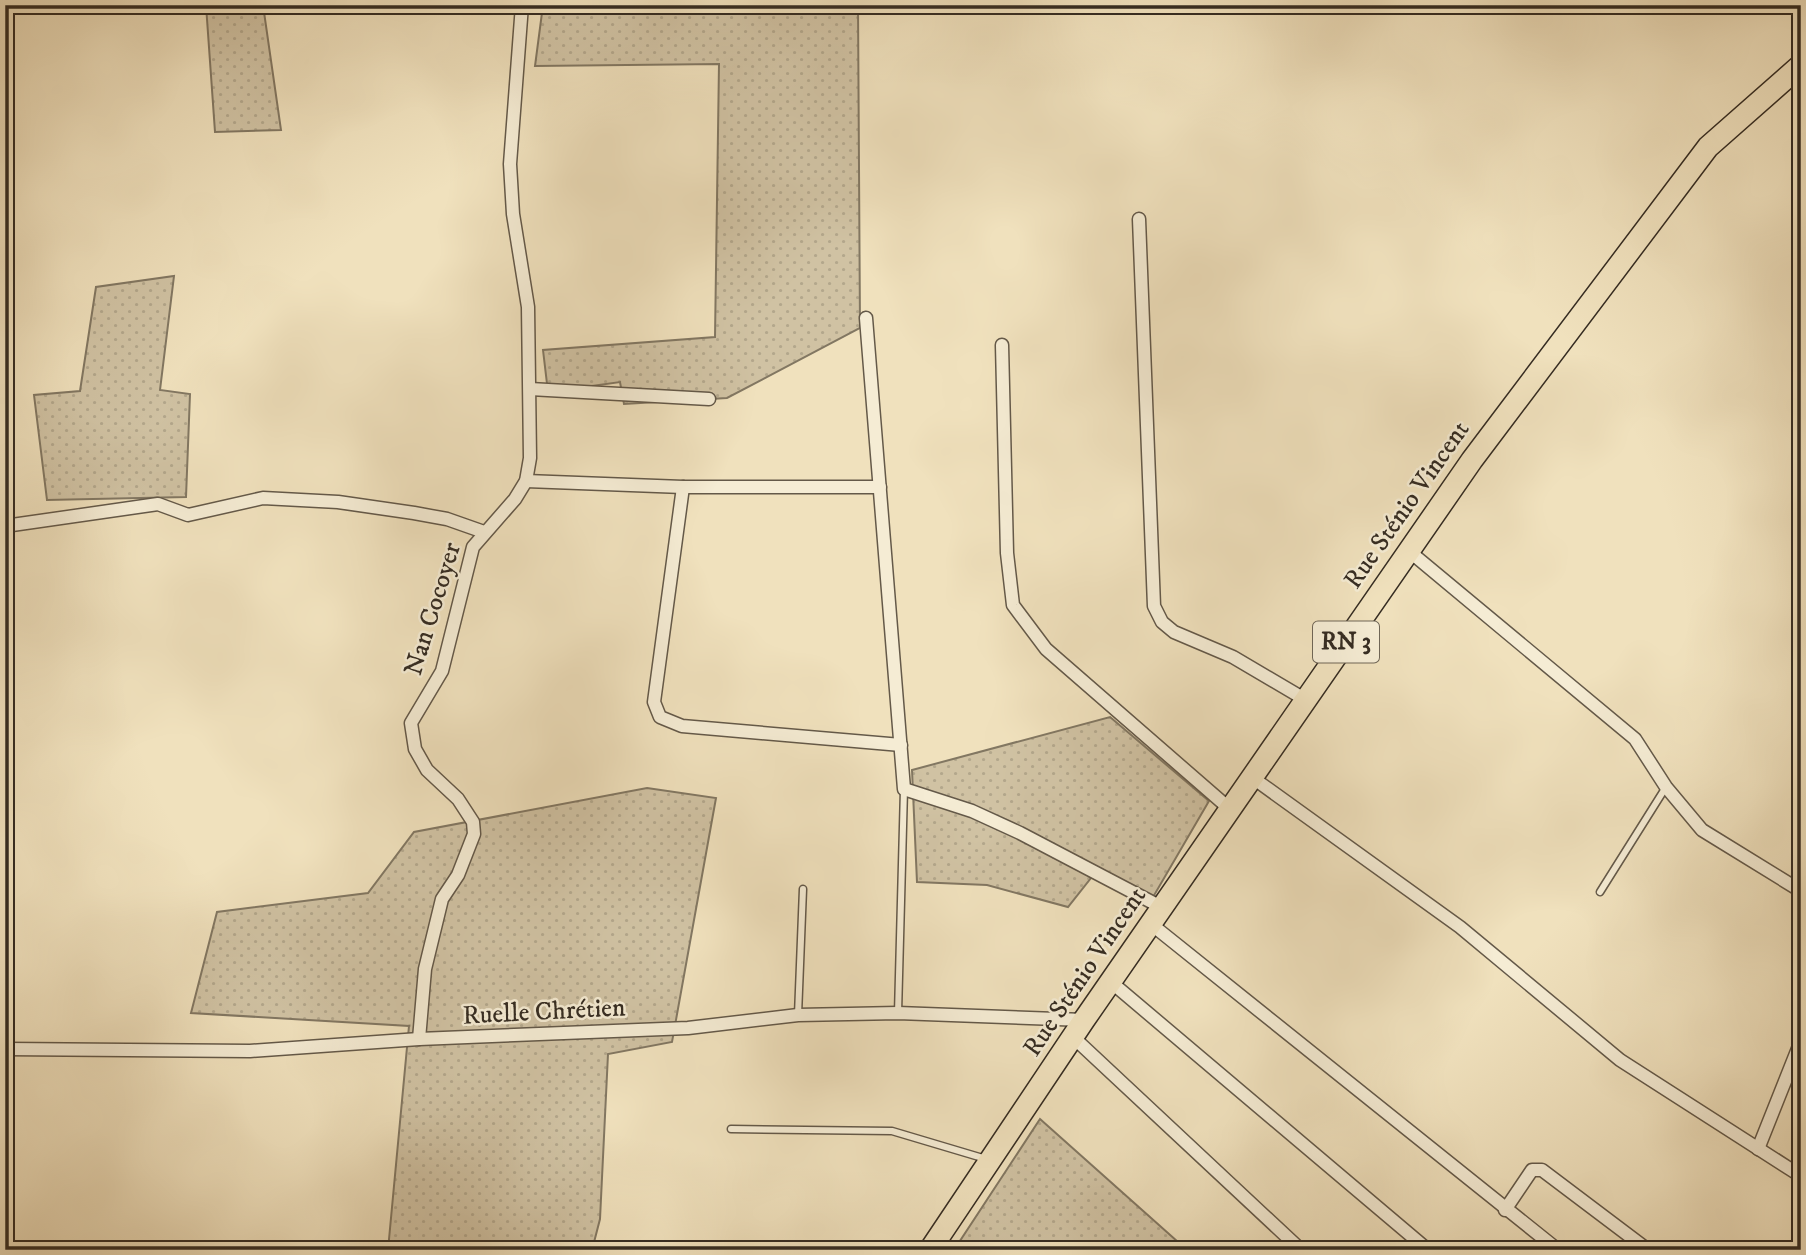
<svg xmlns="http://www.w3.org/2000/svg" width="1806" height="1255" viewBox="0 0 1806 1255" font-family="'IM FELL DW Pica',serif">
<defs>
<pattern id="grass-dots" width="8" height="8" patternUnits="userSpaceOnUse" patternTransform="scale(1.75)"><rect width="8" height="8" fill="#d0c2a3"/><path d="M2 2h.1M6 6h.1" fill="none" stroke="#b3a78c" stroke-width="1.8" stroke-linecap="round"/></pattern>
</defs>
<rect width="100%" height="100%" fill="#f0e1bd"/>
<filter id="stains"><feTurbulence type="fractalNoise" baseFrequency=".00286" numOctaves="4"/><feColorMatrix values="0 0 0 0 .2 0 0 0 0 .09 0 0 0 0 .02 0 0 0 .5 -.17"/></filter>
<radialGradient id="worn" r=".72"><stop offset=".6" stop-color="#630" stop-opacity="0"/><stop offset="1" stop-color="#630" stop-opacity=".3"/></radialGradient>
<g fill="url(#grass-dots)" stroke="#827762" stroke-width="2">
<polygon points="206,5 263,5 281,130 215,132"/>
<polygon points="543,5 858,5 860,328 727,398 624,404 620,382 548,392 543,350 715,337 719,64 535,66"/>
<polygon points="174,276 160,390 190,394 186,497 47,500 34,395 80,391 96,287"/>
<polygon points="1110,717 1209,801 1149,904 1095,873 1068,907 987,885 917,882 912,770"/>
<polygon points="647,788 716,798 672,1042 608,1054 600,1219 592,1250 388,1250 409,1026 191,1013 217,912 368,893 414,832"/>
<polygon points="1040,1119 1187,1250 954,1250"/>
</g>
<g fill="none" stroke-linecap="round" stroke-linejoin="round">
<g stroke="#645949" stroke-width="9">
<g id="lane">
<polyline points="1600,892 1666,787"/>
<polyline points="898,1013 904,789"/>
<polyline points="798,1015 803,889"/>
<polyline points="731,1129 892,1131 986,1159"/>
</g>
</g>
<g stroke="#645949" stroke-width="15">
<g id="street">
<polyline points="1139,219 1154,606 1162,622 1174,632 1233,657 1306,700"/>
<polyline points="866,318 904,789 972,811 1020,833 1163,908"/>
<polyline points="1002,345 1007,553 1013,605 1046,649 1231,810"/>
<polyline points="530,389 709,399"/>
<polyline points="526,481 683,487 880,487"/>
<polyline points="683,487 654,702 660,717 682,726 901,745"/>
<polyline points="5,526 158,504 188,515 263,498 338,502 414,513 447,519 484,532"/>
<polyline points="1409,551 1635,739 1666,787 1702,830 1801,891"/>
<polyline points="1253,778 1460,927 1620,1060 1801,1176"/>
<polyline points="1151,924 1558,1250"/>
<polyline points="1111,982 1428,1250"/>
<polyline points="1073,1037 1301,1250"/>
<polyline points="419,1039 425,969 442,899 458,875 474,834 473,822 458,799 427,770 415,749 411,723 442,671 473,547 515,499 526,481 530,458 528,307 513,214 510,164 522,5"/>
<polyline points="5,1049 250,1051 419,1039 688,1028 798,1015 898,1013 1084,1020"/>
<polyline points="1758,1149 1801,1041"/>
<polyline points="1505,1210 1532,1170 1542,1170 1648,1250"/>
</g>
</g>
<g stroke="#352c22" stroke-width="24">
<polyline id="primary" points="930,1250 1084,1020 1472,460 1708,147 1801,65"/>
</g>
<use href="#lane" stroke="#f5ecd4" stroke-width="6"/>
<use href="#street" stroke="#f5ecd4" stroke-width="12"/>
<use href="#primary" stroke="#f0e1bd" stroke-width="21"/>
</g>
<g text-anchor="middle" dominant-baseline="central" stroke-width="5" stroke-linejoin="round" paint-order="stroke">
<rect fill="#f5ecd4" stroke="#6f6657" stroke-width="2" x="1313" y="621.5" width="66" height="41" rx="5"/>
<g font-size="24" font-weight="bold" fill="#352c22">
<text x="1346" y="642">RN 3</text>
</g>
<g font-size="26" fill="#352c22" stroke="#f5ecd4">
<text transform="translate(1407 505) rotate(-55)">Rue Sténio Vincent</text>
<text transform="translate(433 609) rotate(-73)">Nan Cocoyer</text>
<text transform="translate(1085 972) rotate(-56)">Rue Sténio Vincent</text>
<text transform="translate(544 1012) rotate(-3)">Ruelle Chrétien</text>
</g>
</g>
<rect width="1806" height="1255" fill="none" stroke="#f0e1bd" stroke-width="28"/>
<rect x="7" y="7" width="1792" height="1241" fill="none" stroke="#352c22" stroke-width="3.5"/>
<rect x="14" y="14" width="1778" height="1227" fill="none" stroke="#352c22" stroke-width="2"/>
<rect width="100%" height="100%" filter="url(#stains)"/>
<rect width="100%" height="100%" fill="url(#worn)"/>
</svg>
